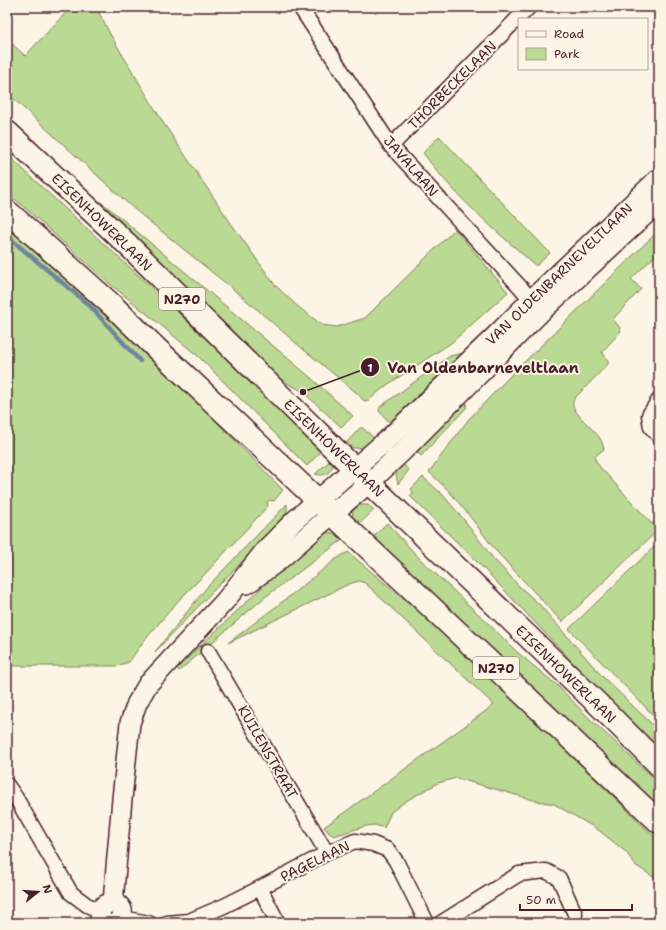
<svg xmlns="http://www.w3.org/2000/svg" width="666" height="930" viewBox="0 0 666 930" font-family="'Shantell Sans',sans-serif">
<rect width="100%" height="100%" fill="#fcf5e5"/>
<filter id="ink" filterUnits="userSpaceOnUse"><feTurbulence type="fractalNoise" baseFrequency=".025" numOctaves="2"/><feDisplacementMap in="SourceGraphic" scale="8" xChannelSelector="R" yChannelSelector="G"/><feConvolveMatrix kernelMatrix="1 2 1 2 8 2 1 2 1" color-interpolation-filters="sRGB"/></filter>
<g filter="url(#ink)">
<g fill="#bad992" stroke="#827c5e">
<polygon points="71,7 96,7 110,34 164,124 228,219 275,285 296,305 322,325 337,327 365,318 455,229 508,292 451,343 387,385 369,400 364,401 358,394 303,349 239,294 134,209 7,93 7,39 25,56"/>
<path d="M439 136 550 253 536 266C496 231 455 197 423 153Z"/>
<polygon points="7,154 45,190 162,297 190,324 227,357 324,448 307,466 199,357 157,322 110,284 7,192"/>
<polygon points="67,179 109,208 310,377 353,416 341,427 302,391 270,374"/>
<polygon points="7,227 175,379 283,490 274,501 269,500 267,502 268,506 203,576 178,601 143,642 129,662 117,666 7,666"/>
<path d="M659 230V252L631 279 641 289 613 319 620 328 621 331 602 352 608 360V364L576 397C575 398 573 400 573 402 571 413 596 430 601 440 602 442 603 446 604 449L595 456V459L599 466 652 524 653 523 659 518V529L562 622 496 551 468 514 448 490 429 472 468 420 511 375Z"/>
<polygon points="468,352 391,424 379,411 380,407 450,356"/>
<polygon points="468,390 466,408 421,456 412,447"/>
<polygon points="360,428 363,428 377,441 368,448 354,448 345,444"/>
<path d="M333 458C334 469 328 478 315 474Z"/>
<path d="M399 461 409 470 398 484C396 475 394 469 399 461Z"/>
<polygon points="423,477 442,494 465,521 492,557 519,586 539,604 602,676 659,731 659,748 582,673 562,651 484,569 410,496 413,492 411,489"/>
<polygon points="287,504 287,512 283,520 212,592 154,653 207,587"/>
<polygon points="358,505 368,505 374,510 358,525 352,519 353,511"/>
<polygon points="387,523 420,559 489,624 517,652 558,686 589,718 644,769 659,782 659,808 559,713 371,539"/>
<polygon points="328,532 337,534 345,538 265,597 179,671 177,668 260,589 317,537"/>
<polygon points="659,542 659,721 569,629"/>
<polygon points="348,552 449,637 659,841 659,883 655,878 635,865 626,852 597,829 554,804 537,801 456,778 438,783 406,801 391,812 384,828 375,825 366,826 334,836 328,832 324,827 494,705 365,583 359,581 349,584 228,643 290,596 336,559"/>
</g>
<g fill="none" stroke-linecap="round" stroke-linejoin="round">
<polyline stroke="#6f869d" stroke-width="4.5" points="7,236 90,306 140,361"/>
<g stroke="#4a1f2b" stroke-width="17">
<g id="minor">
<polyline points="300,7 391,146 522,289 537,307"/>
<polyline points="391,146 529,7"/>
<polyline points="659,400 649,415 651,427 659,436"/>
<polyline points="208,651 327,853"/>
<polyline points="7,785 16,798 71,893 87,905 101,911"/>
<polyline points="260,888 278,923"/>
<polyline points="122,918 149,923"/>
<polyline points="167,923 189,921 224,906 260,888 327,853 355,841 373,844 388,850 396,861 427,923"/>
<polyline points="441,923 519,874 546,871 559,878 575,914"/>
</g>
</g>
<g stroke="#4a1f2b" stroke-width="22">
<g id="secondary">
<polyline points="247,584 277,562 332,514 369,483 402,452 541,312 659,202"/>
<polyline points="113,902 122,799 130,723 137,703 148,684 225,601 267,548 295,520 388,439 495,336 531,300 659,178"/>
<path d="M105 923C86 904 127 892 122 918L117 923"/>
</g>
</g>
<g stroke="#4a1f2b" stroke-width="25">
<g id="primary">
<polyline points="7,132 128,245 369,483 602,708 659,765"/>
<polyline points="7,211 112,305 157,349 412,589 659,822"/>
</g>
</g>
<use href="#minor" stroke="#fcf5e5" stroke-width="14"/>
<use href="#secondary" stroke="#fcf5e5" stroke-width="19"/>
<use href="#primary" stroke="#fcf5e5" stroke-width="22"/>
</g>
</g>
<g text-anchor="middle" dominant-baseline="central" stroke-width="4" stroke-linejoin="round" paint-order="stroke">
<g fill="#fcf5e5" stroke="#7f5f63" stroke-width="1">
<rect x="159" y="288" width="46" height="22" rx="3"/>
<rect x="473" y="657" width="46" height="22" rx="3"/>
</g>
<g font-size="13" font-weight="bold" fill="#4a1f2b">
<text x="182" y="299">N270</text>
<text x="496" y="668">N270</text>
</g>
<g font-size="14" fill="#4a1f2b" stroke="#fcf5e5">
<text transform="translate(452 85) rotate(-45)">THORBECKELAAN</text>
<text transform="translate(411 166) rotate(49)">JAVALAAN</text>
<text transform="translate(102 222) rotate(44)">EISENHOWERLAAN</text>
<text transform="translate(559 274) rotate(-44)">VAN OLDENBARNEVELTLAAN</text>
<text transform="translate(334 448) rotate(44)">EISENHOWERLAAN</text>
<text transform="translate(566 674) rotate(44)">EISENHOWERLAAN</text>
<text transform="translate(268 752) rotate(60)">KUILENSTRAAT</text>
<text transform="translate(315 861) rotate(-26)">PAGELAAN</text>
</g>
</g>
<path fill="none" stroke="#4a1f2b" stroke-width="1.5" d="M303 392L370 367"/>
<g fill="#4a1f2b" stroke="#fcf5e5" stroke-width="1.5">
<circle cx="303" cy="392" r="4"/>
<circle cx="370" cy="367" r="10"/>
</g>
<g font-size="12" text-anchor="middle" font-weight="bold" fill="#fff">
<text x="370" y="372">1</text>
</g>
<g font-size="15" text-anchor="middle" font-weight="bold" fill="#4a1f2b" stroke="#fcf5e5" stroke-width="4" stroke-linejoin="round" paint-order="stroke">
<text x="483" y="373">Van Oldenbarneveltlaan</text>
</g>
<rect width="666" height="930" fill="none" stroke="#fcf5e5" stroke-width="24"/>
<rect x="12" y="12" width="642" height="906" fill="none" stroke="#4a1f2b" stroke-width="1.5" filter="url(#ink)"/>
<rect x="518" y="18" width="130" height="52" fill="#fcf5e5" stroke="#b59f9b"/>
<rect x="526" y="31" width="20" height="6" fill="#fcf5e5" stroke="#b59f9b"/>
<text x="554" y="38" font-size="12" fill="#4a1f2b">Road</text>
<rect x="526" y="48" width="20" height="12" fill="#bad992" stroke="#b59f9b"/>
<text x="554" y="58" font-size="12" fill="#4a1f2b">Park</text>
<g transform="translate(38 892) rotate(73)" stroke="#fcf5e5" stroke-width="3" paint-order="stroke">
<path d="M0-3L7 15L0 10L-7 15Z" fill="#4a1f2b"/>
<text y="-6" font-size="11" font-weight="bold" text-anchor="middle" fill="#4a1f2b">N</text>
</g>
<path d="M520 904v6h112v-6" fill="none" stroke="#4a1f2b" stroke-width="2"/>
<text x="526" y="904" font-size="12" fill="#4a1f2b" stroke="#fcf5e5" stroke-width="3" paint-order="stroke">50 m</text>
</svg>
